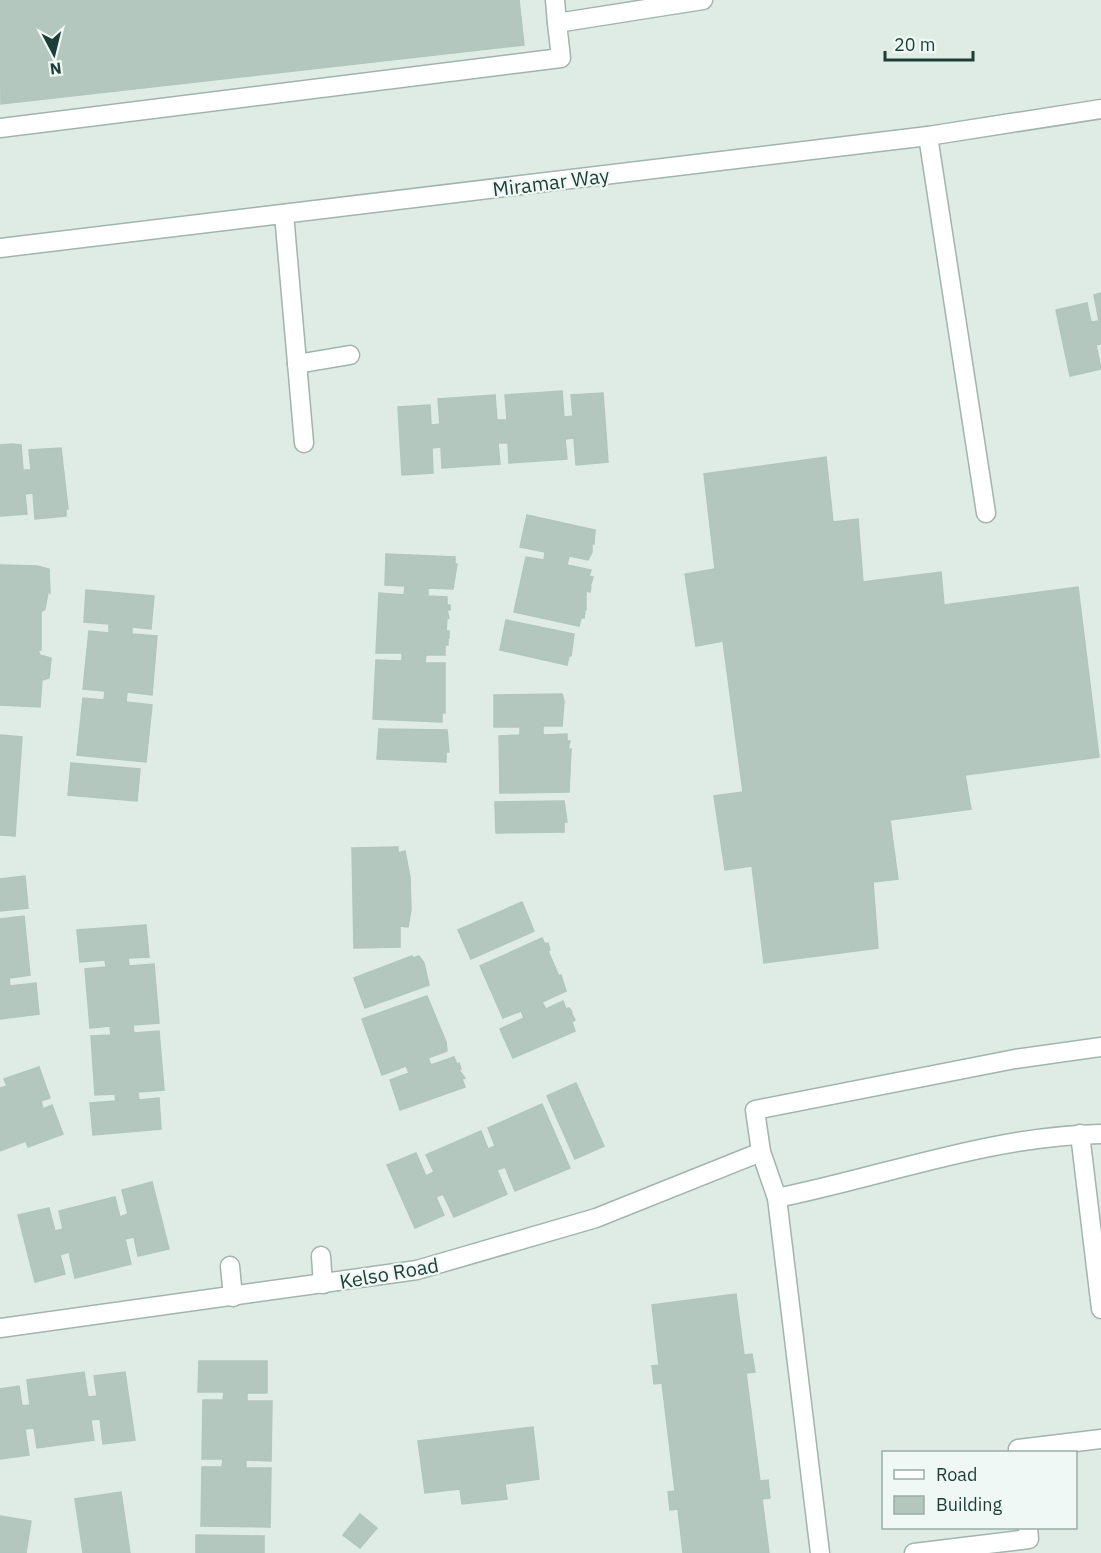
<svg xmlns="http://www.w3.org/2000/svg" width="1101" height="1553" viewBox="0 0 1101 1553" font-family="'IBM Plex Sans',sans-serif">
<rect width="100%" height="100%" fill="#dfece6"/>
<g fill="#b4c7bf" stroke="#b0c6be" stroke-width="1.5">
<polygon points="0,0 519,0 524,45 1,104"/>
<polygon points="1101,293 1101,344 1096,345 1101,369 1070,376 1056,310 1087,303 1091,322 1099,321 1094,295"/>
<polygon points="562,391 564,417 573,416 571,395 603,393 608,462 576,465 574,438 565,439 567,459 509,463 508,443 498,443 500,464 442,468 441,447 432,448 433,473 402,475 398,407 430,405 431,425 440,424 438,399 495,395 497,420 507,420 505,395"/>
<polygon points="12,444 21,445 23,470 31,470 29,450 61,448 68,509 66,509 66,516 35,519 33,493 25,494 27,514 0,516 0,445"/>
<polygon points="826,457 833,522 858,519 863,582 941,572 944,605 1078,587 1099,757 965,775 971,809 890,820 898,879 873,882 878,948 764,963 752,866 725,870 714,796 743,792 723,641 696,646 685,574 715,569 704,474"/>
<polygon points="527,515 595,530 594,544 592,543 592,552 588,560 569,556 567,565 591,570 589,576 593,577 591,584 588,585 591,586 590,592 586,591 586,610 582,611 585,612 584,618 581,618 579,626 514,612 526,557 544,560 545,552 520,547"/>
<polygon points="386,554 455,557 455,564 457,564 453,589 428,588 428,596 447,597 447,605 450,605 450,610 447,610 449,618 447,618 446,631 449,631 449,638 445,640 448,640 448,645 445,645 445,655 426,655 425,663 445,663 445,713 442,713 442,722 373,719 376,660 402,661 402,653 376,653 379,593 404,595 405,586 385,585"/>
<polygon points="0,565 37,566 49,569 50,593 48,592 45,609 41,612 41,650 38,650 40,655 51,658 49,678 42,680 40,707 0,705"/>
<polygon points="86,590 154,596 151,629 132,627 132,634 157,636 152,695 127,692 126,702 152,705 146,762 77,755 83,698 104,700 105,691 83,689 89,631 109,633 109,624 84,622"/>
<polygon points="506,620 574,634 571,656 569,656 567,665 500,650"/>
<polygon points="562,694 564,701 562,726 543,726 543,735 567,734 567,741 570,741 568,749 571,749 569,792 500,793 499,736 520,735 520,727 494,727 494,695"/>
<polygon points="379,729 447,730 449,752 446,752 446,762 377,759"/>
<polygon points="0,735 22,737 15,836 0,835"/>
<polygon points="71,763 140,769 137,801 68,795"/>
<polygon points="564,801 567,822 564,822 564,832 496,833 495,802"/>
<polygon points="398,847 398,853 405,851 410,877 411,910 408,927 400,926 400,947 354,948 352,848"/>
<polygon points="25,876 28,908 0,911 0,879"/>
<polygon points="522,902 534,931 471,959 458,930"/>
<polygon points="24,916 30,975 9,978 10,986 36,983 39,1014 0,1019 0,919"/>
<polygon points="146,925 149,957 128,958 129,966 154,964 159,1023 133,1025 134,1033 159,1031 164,1090 138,1092 139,1100 159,1098 161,1129 93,1135 90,1103 116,1101 115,1094 95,1095 91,1036 111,1035 110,1026 90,1028 85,969 106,967 105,960 80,962 77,930"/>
<polygon points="542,938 545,944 548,943 550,950 548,951 559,976 561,975 566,991 542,1002 546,1009 563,1001 566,1009 569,1008 572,1012 569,1016 572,1014 575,1020 572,1022 575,1031 513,1058 500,1029 524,1018 521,1011 503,1018 480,966"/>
<polygon points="412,956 413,958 419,956 424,963 429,985 365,1008 354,978"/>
<polygon points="427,996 446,1042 447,1051 428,1058 431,1065 454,1057 457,1064 459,1063 461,1069 459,1070 465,1078 462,1079 465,1087 400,1110 390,1080 409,1073 406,1066 382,1075 362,1019"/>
<polygon points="39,1067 50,1098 41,1101 43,1109 52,1105 63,1134 28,1147 26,1141 0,1151 0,1088 7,1086 4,1079"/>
<polygon points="576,1083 604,1146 575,1159 547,1096"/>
<polygon points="542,1104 570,1168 515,1191 505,1167 497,1170 507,1194 454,1217 443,1194 436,1197 444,1215 415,1228 387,1165 416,1153 426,1176 434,1172 426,1155 481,1131 488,1149 495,1146 488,1128"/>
<polygon points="152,1182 169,1249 138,1256 134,1237 125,1239 131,1264 75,1278 69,1252 60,1255 65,1274 35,1282 18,1215 49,1208 55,1231 63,1229 59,1211 115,1197 120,1217 128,1214 122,1190"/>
<polygon points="736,1294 744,1355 752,1354 755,1372 746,1373 760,1481 768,1480 770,1498 762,1499 769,1553 683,1553 678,1509 670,1510 668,1492 675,1491 662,1383 654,1384 652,1366 659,1365 652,1305"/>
<polygon points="199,1361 267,1361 267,1393 247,1393 247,1401 272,1401 271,1461 246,1460 246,1468 271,1468 270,1527 201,1526 202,1467 222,1467 223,1459 202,1459 203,1400 223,1400 224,1392 198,1392"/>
<polygon points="84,1372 88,1397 97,1396 94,1376 125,1372 135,1440 103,1444 100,1419 91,1420 94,1440 37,1448 34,1428 25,1429 29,1455 0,1459 0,1389 19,1386 22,1406 30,1405 27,1380"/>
<polygon points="533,1427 539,1479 505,1484 507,1499 462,1504 460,1489 425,1493 418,1441"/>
<polygon points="121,1492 130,1553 83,1553 75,1499"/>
<polygon points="360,1514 377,1528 360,1548 343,1535"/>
<polygon points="0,1516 31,1521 26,1553 0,1553"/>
<polygon points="196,1535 264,1536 264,1553 196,1553"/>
</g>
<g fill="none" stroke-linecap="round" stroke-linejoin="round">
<g stroke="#a1b4ae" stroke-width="21">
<g id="minor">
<polyline points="555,0 557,23 703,0"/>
<polyline points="0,128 561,58 557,23"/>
<polyline points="928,136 986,513"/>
<polyline points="284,214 304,443"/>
<polyline points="0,248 928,136 1101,109"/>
<polyline points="297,364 350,355"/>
<polyline points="1080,1134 1101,1309"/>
<path d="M777 1198C885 1176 990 1136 1101 1134"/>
<polyline points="321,1256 323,1284"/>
<polyline points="230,1266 233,1297"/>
<polyline points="0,1328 417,1270 596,1218 761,1152"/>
<polyline points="1019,1452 1018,1449 1101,1439"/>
<polyline points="820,1553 777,1198 761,1152 755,1110 1015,1059 1101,1047"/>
<polyline points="914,1553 1029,1539 1028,1528"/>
</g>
</g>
<use href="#minor" stroke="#fff" stroke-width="18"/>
</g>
<g text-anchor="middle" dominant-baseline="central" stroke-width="4.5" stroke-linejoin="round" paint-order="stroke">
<g font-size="20" fill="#1e3d36" stroke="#eff8f4">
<text transform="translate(551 182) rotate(-7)">Miramar Way</text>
<text transform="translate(389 1273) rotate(-10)">Kelso Road</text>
</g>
</g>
<rect x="882" y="1451" width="195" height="78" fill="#eff8f4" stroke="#9bada8" stroke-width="1.5"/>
<rect x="894" y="1470" width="30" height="9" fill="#ffffff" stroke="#9bada8" stroke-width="1.5"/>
<text x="936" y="1481" font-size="18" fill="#1e3d36">Road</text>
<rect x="894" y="1496" width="30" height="18" fill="#b4c7bf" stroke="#9bada8" stroke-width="1.5"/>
<text x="936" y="1511" font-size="18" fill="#1e3d36">Building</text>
<g transform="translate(54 54) rotate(173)" stroke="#eff8f4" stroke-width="4.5" paint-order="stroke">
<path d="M0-4.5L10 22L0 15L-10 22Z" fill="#1e3d36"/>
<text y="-9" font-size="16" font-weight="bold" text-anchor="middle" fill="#1e3d36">N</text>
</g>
<path d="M885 51v9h88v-9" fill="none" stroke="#1e3d36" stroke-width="3"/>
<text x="894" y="51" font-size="18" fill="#1e3d36" stroke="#eff8f4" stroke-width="4.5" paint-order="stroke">20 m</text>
</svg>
